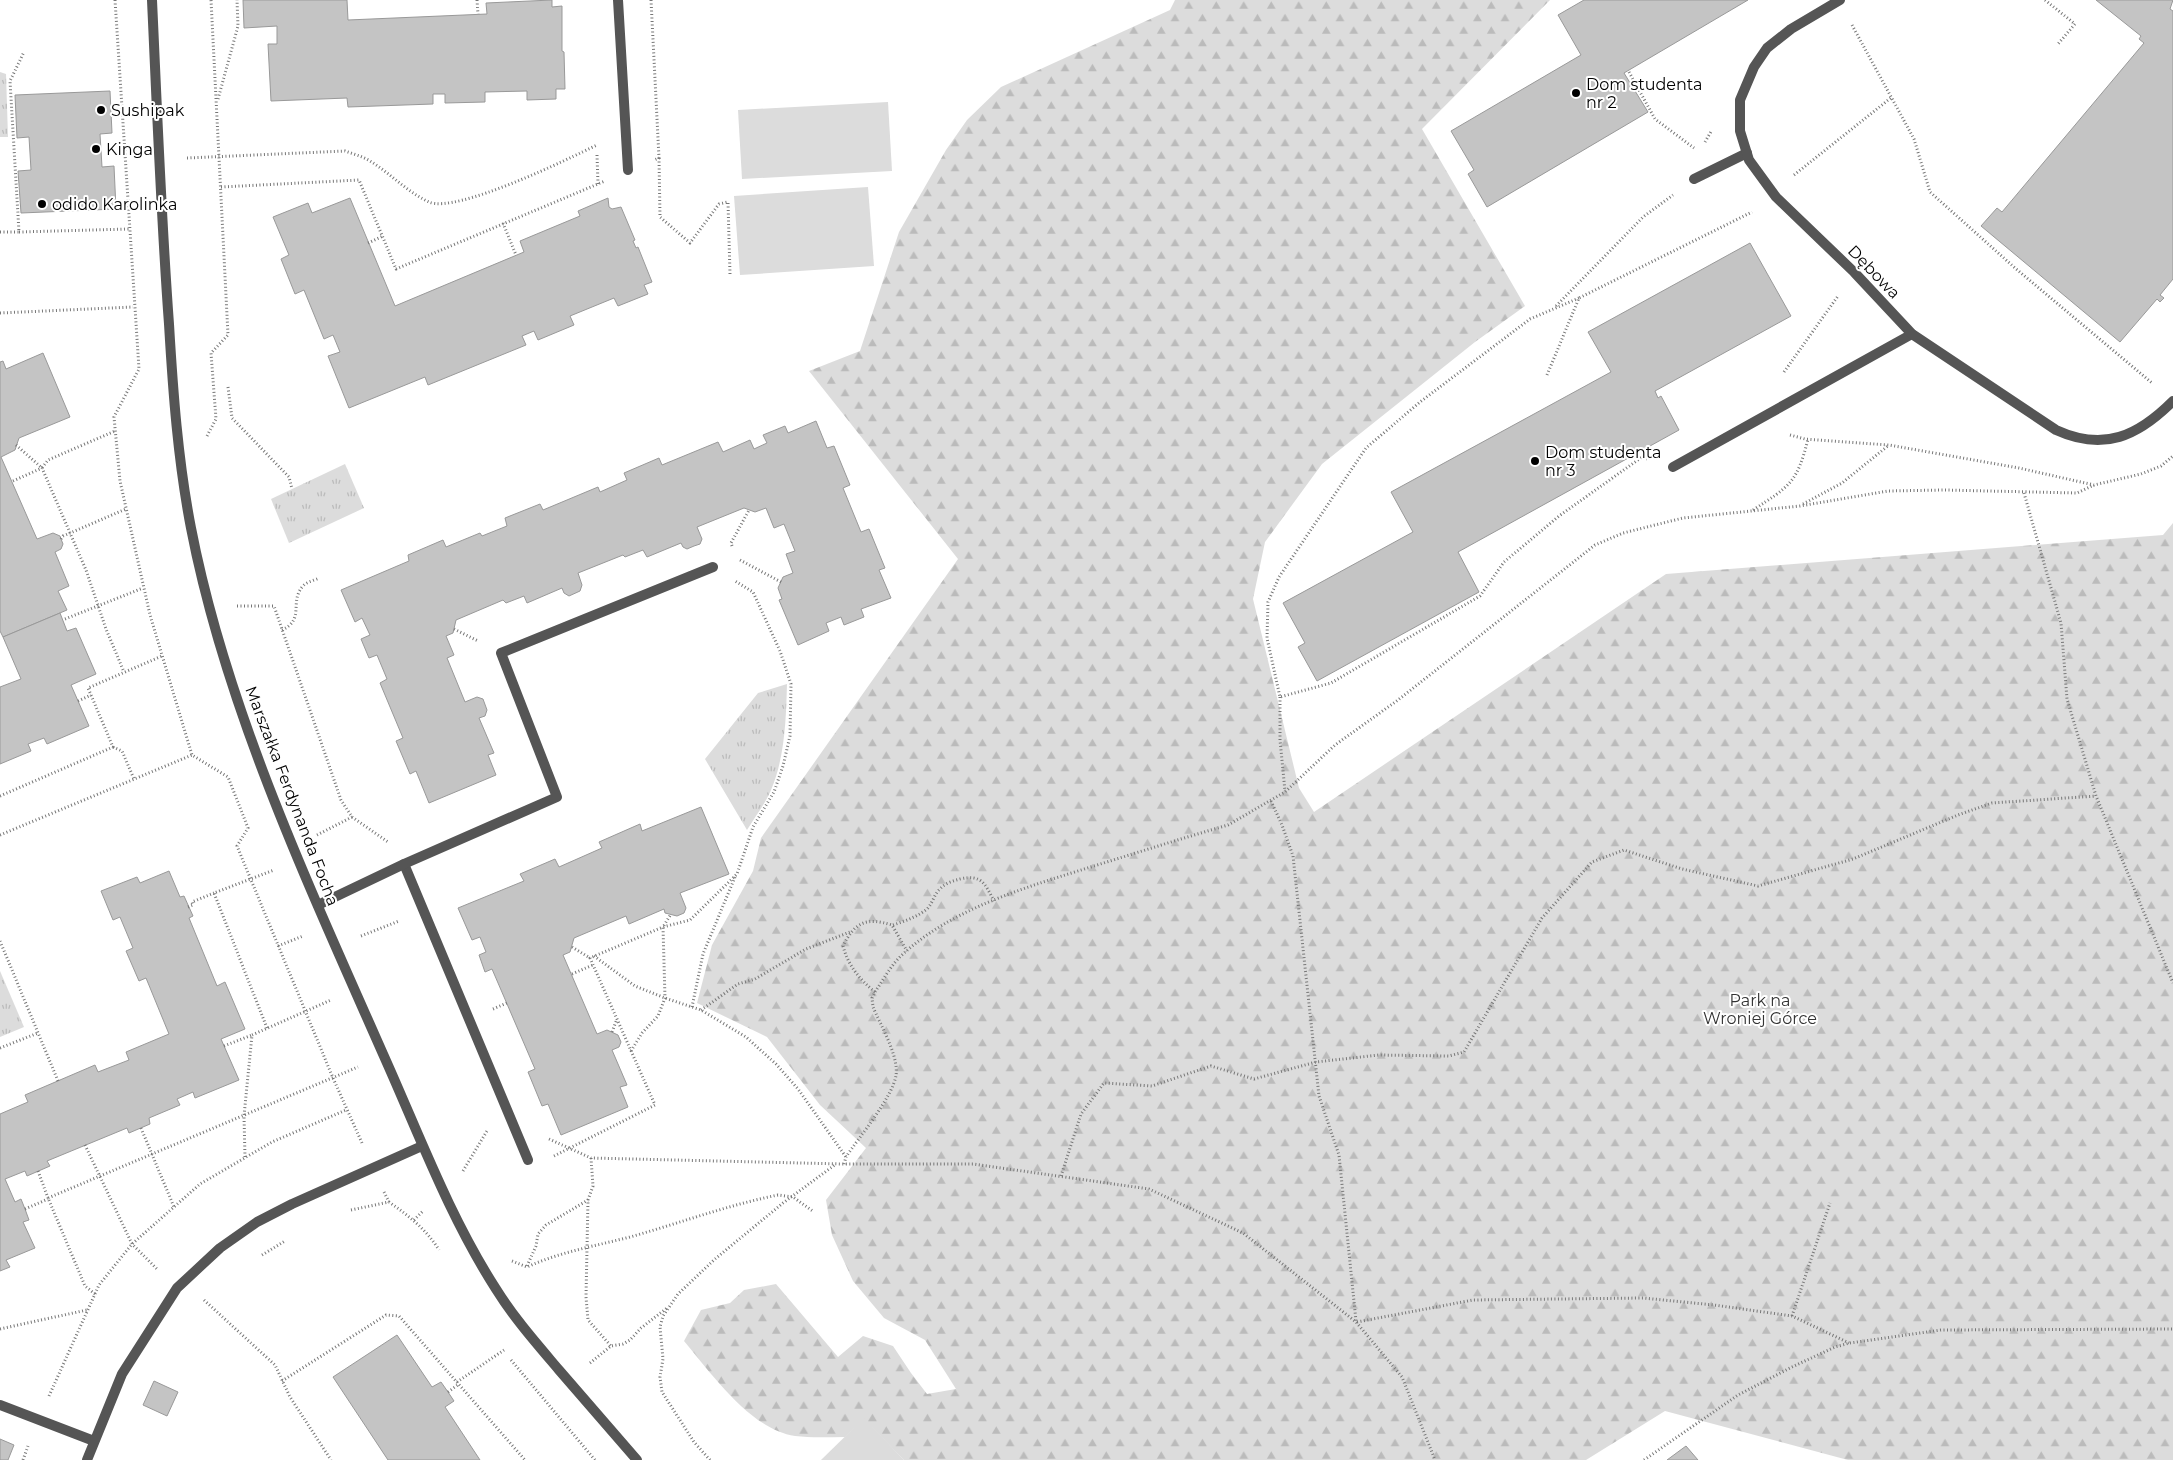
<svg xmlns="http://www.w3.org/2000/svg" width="2173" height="1460" viewBox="0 0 2173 1460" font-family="Montserrat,sans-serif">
<defs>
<pattern id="grass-tufts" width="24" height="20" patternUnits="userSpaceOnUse" patternTransform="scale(1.25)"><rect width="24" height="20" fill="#dcdcdc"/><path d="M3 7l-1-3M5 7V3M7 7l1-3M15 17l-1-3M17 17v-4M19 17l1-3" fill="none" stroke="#bbb"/></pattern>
<pattern id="forest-firs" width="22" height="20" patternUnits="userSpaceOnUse" patternTransform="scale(1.25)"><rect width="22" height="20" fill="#dcdcdc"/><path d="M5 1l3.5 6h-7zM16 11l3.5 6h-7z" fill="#bbb"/></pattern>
</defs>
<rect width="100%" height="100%" fill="#fff"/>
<g fill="url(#grass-tufts)">
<polygon points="0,72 6,74 8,137 0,137"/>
<polygon points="345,464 364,508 289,543 271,499"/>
<path d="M787 684C786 719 785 757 771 790 765 804 755 817 747 830L705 759 758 693Z"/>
<polygon points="0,971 24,1027 0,1037"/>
</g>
<path fill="url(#forest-firs)" d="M1175 0H1550L1422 129 1525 306 1475 342 1322 464 1265 542 1253 599 1299 788 1314 812 1666 574 2163 535 2173 523V1460H1848L1665 1411 1586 1460H904L864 1419 845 1437C829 1437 811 1438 795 1436 751 1430 711 1373 684 1341L701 1310 730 1303 744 1290 776 1284 838 1357 863 1336 893 1346 911 1373 927 1394 956 1389 925 1340 884 1318 853 1281 832 1235 826 1200 866 1148 820 1105 767 1037 697 1003 712 945 753 871 761 838 958 559 809 371 860 351 899 232 946 150 967 120 1001 87 1170 10Z"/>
<g fill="#dcdcdc">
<polygon points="888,102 892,171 742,179 738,110"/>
<polygon points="868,187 874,266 740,275 734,196"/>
<polygon points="864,1418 904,1460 821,1460"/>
</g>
<g fill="#c4c4c4" stroke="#999">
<polygon points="243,0 347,0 348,20 487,14 486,3 552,0 552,7 562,6 562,51 564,52 565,89 556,89 556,99 527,100 527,91 485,92 485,102 445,103 445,94 433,94 433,104 348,107 347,98 271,101 268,44 277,44 277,26 244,28"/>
<polygon points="1584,0 1748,0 1624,73 1648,112 1487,207 1468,174 1474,170 1451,131 1581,55 1558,15"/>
<polygon points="2096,0 2173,0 2170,9 2173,11 2173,279 2160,295 2164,298 2160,302 2157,299 2120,342 1981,226 1997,208 2002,212 2144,43 2139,39 2141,36"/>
<polygon points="110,91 112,133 100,134 102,167 114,166 116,209 21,213 18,171 31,170 29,137 17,138 15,95"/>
<polygon points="350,198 395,306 524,252 520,241 580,216 578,211 608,198 609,207 612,209 621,207 635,240 633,241 636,248 638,247 652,282 644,285 648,294 618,306 614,298 570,316 574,325 538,340 534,331 522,336 526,345 428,385 425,377 349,408 328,356 340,352 333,335 324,339 304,290 295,294 281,259 289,255 273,217 308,203 312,213"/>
<polygon points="1750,243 1791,316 1655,391 1658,398 1661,396 1679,430 1458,552 1479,592 1317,681 1298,647 1305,643 1283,603 1413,532 1391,492 1611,372 1588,332"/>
<polygon points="43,353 70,417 19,438 15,450 1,457 37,539 53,533 60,536 61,539 63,544 61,549 55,552 69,586 58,591 67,610 3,637 0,631 0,362 3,361 6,369"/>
<polygon points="816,421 827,448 834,446 850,485 843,488 861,532 869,529 885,568 879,570 891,598 861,609 864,617 844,625 841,617 826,623 829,631 798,645 779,600 782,599 778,588 783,577 793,573 786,554 795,551 784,524 774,528 766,508 755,512 744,508 697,527 702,539 700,544 694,546 687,549 683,547 681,543 647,557 643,550 625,557 623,555 578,573 582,585 580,591 569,596 564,593 562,588 527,603 524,596 506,603 503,600 456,620 453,633 446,636 454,655 447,658 465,702 477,697 483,699 487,710 485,716 479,718 494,753 488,755 496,775 429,803 416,771 410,774 396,741 403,738 380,683 387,679 377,655 369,658 361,639 370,635 362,618 355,622 341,590 409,561 408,555 443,540 446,547 480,533 482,536 507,526 505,518 540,504 543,510 598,487 600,492 627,480 624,473 659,458 662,465 718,442 723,452 750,440 754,449 767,443 763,435 785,426 788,433"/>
<polygon points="60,613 67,631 76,628 96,674 71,685 89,726 47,744 44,738 28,744 31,751 0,764 0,687 21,679 3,637"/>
<polygon points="701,807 729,874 680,893 686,908 684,913 677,916 665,913 664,909 629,924 626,916 574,938 570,952 563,955 597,1034 607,1030 618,1035 621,1042 619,1047 612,1050 627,1085 620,1087 628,1107 561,1135 548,1104 542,1106 528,1072 535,1069 492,969 485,972 479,955 486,952 480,937 472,940 458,908 524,881 520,874 555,859 559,867 602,848 599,842 640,824 642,831"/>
<polygon points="169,871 180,897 184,896 193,916 189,918 217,986 225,982 245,1029 221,1039 239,1080 195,1098 193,1092 177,1099 180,1105 149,1118 150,1124 129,1133 127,1128 47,1161 50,1166 27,1176 25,1171 5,1179 15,1202 21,1199 25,1209 29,1220 23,1222 35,1248 6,1260 10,1267 0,1271 0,1114 28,1102 25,1095 95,1065 98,1072 129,1060 126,1052 169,1034 146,978 139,981 126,951 133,948 120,917 113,920 101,891 137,877 140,883"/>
<polygon points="397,1335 432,1387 441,1382 448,1392 454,1401 445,1407 480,1460 388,1460 333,1377"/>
<polygon points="154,1381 178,1392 167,1416 143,1405"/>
<polygon points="0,1439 14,1445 8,1460 0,1460"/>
<polygon points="1686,1446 1698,1460 1667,1460"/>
</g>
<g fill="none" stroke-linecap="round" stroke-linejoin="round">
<g stroke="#777" stroke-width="3" stroke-dasharray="1 2.5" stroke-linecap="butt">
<polyline points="115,0 139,369 114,417 120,481 150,615 192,755 228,777 248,828 237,846 333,1078 362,1143"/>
<polyline points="477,0 478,14"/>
<polyline points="651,0 659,158 654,160"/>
<polyline points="2045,0 2075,24 2058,44"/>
<polyline points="1852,25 1914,139 1930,192 2015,268 2152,383"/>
<polyline points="1629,72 1655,119 1694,148"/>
<polyline points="218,99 238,26 237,0"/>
<polyline points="1705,142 1712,130"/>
<polyline points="597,155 598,184"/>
<path d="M187 158 345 151C353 154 362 156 370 161 390 173 407 192 429 202 456 214 568 159 597 145"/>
<polyline points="659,158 660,217 690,243 719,204 728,202 730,274"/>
<polyline points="1794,175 1892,97"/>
<polyline points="221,187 359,180 396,269 605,181"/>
<polyline points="503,223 516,255"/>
<polyline points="0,232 19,232 10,81 24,52"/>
<polyline points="19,232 129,229"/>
<polyline points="368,243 383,236"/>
<polyline points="1579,298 1530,319 1420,402 1366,448 1279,577 1268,602 1267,638 1280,697 1331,683 1480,596 1504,562 1559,516 1642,457 1647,459"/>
<polyline points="1556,306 1643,217 1673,195"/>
<polyline points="0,313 133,307"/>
<polyline points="1784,372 1838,296"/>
<polyline points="1547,375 1579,298 1752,212"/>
<polyline points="228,387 232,418 289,477 292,489"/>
<polyline points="1790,435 1805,439 1889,445 2019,468 2094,485 2141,474 2161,466 2173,456"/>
<polyline points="207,436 216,419 211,353 228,335 211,0"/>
<polyline points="16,445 42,468 48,460 115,431"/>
<polyline points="13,481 42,468 86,570 106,629 124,672"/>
<polyline points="2024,493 2061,623 2067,699 2096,796 2173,983"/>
<polyline points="1803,504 1842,483 1889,445"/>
<path d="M1753 510C1790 486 1797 483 1808 439"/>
<polyline points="61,539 63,536 126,509"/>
<polyline points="732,546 731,543 749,510"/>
<polyline points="740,560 781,582"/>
<polyline points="237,606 274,606 341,800 352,817 388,842"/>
<polyline points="65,619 143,588"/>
<polyline points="454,629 478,641"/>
<path d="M282 630C306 619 288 601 304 585 307 582 315 580 319 578"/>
<polyline points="1280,697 1280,740 1285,791"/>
<polyline points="78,701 91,695"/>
<polyline points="113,747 122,751 134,779"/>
<polyline points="0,796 113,747 88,688 162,656"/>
<polyline points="1271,801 1282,825 1293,856 1319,1096 1339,1155 1356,1321"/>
<polyline points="0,835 192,755"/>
<polyline points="317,835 352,817"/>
<polyline points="188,907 193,905 192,902 214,893"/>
<path d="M893 925C905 921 917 917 927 909 933 903 934 894 940 889 945 883 953 881 960 879 982 874 985 884 994 901"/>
<polyline points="361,936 399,921"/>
<polyline points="0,941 58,1081"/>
<polyline points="278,946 303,936"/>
<polyline points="572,947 590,958"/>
<polyline points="594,956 635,986 665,998 701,1010 746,1037 776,1064 798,1089 846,1157"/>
<polyline points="572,974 593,965"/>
<path d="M875 992C859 979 848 965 843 946 855 922 866 917 892 925L907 951"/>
<polyline points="692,1007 703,954 735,877"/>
<polyline points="493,1009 507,1003"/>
<polyline points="701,1010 738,984 755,979 806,949 850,932"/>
<polyline points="267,1028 214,893 274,870"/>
<polyline points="612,1032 617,1019"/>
<polyline points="224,1046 252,1035"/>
<polyline points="0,1048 38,1033"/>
<polyline points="631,1051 642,1033 658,1016 665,998 663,927 671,914"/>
<polyline points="141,1128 174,1207"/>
<polyline points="549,1139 591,1158 844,1164 973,1164 1149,1189 1243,1233 1356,1322 1402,1377 1435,1460"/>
<polyline points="85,1145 132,1244 158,1270"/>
<polyline points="554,1156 655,1105 590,958 663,927 690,920 737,874 753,827 774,792 783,766 790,736 791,684 780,651 753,592 735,581"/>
<polyline points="245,1157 244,1116 252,1035 331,1000"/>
<polyline points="591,1158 593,1186 588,1200 586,1297 588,1320 611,1346"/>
<path d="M844 1164 846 1157C859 1137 893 1097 896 1075 899 1056 880 1024 873 1007L872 998 875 992C883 980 891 965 902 955 952 908 1030 886 1094 866 1139 852 1183 838 1228 825L1285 792 1335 745 1398 700 1595 545 1623 533 1683 518 1800 506 1888 491 1944 490 2077 493 2094 485"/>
<polyline points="38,1171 48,1198"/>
<polyline points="463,1171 487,1131"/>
<polyline points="1061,1176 1081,1114 1104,1083 1152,1086 1211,1066 1254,1079 1316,1062 1379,1055 1449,1056 1464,1052 1542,918 1592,862 1624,850 1682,869 1758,886 1853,859 1958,815 1992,803 2096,796"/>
<polyline points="384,1192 389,1202"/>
<polyline points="25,1209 48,1199"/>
<path d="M351 1210 389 1202C409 1216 426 1229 439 1250"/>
<polyline points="414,1220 423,1211"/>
<polyline points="262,1255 285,1241"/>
<path d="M512 1261 527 1267C560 1252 595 1246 630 1237 680 1223 728 1205 778 1195L793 1197 814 1212"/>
<polyline points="527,1266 536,1246 538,1234 546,1225 588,1200"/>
<polyline points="95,1294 85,1286 48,1198 358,1067"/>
<polyline points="204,1300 275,1365 290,1397 331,1460"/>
<polyline points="1792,1316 1830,1203"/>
<polyline points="1357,1322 1473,1300 1643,1298 1714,1305 1792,1316 1849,1343"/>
<polyline points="0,1329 87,1310"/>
<polyline points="511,1360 595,1460"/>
<polyline points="590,1363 611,1346 623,1344 630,1340 641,1328 667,1308"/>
<polyline points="282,1381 386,1315 399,1316 525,1460"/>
<polyline points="457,1382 504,1350"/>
<polyline points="448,1392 459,1384"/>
<polyline points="49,1396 99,1285 132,1244 200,1184 272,1142 346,1110"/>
<polyline points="23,1460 28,1446"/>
<polyline points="710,1460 694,1442 662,1392 660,1377 663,1359 660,1327 663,1316 678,1294 715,1259 783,1203 836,1164"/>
<polyline points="1644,1460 1738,1395 1792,1367 1835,1347 1850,1343 1941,1330 2173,1329"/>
</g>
<g stroke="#555" stroke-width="10">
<polyline points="1694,179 1747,153"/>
<polyline points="1673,467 1912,334"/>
<polyline points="404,864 528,1160"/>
<polyline points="318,905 404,864 557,797 501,653 713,567"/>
<polyline points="0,1405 94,1441"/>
</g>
<g stroke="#555" stroke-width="10">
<path d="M152 0C157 108 161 216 169 324 173 392 178 461 191 528 226 709 309 886 383 1054 419 1134 449 1216 496 1289 514 1318 537 1344 559 1370 585 1400 611 1430 637 1460"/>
<polyline points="618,0 628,170"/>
<path d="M1840 0 1791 29 1767 48 1754 67 1740 100V131L1749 160 1776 197 1854 272 1912 334 2056 430C2104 452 2138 436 2173 401"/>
<polyline points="87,1460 122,1374 177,1288 220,1248 257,1222 292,1204 422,1146"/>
</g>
</g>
<g fill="#000" stroke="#fff" stroke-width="2">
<circle cx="1576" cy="93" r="5"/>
<circle cx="101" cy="110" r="5"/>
<circle cx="96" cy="149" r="5"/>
<circle cx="42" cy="204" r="5"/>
<circle cx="1535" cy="461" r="5"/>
</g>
<g text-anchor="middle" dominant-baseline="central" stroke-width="4" stroke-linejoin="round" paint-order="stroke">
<g font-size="16" fill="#000" stroke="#fff" text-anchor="start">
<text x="1586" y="84">Dom studenta<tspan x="1586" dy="18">nr 2</tspan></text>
<text x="111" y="110">Sushipak</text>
<text x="106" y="149">Kinga</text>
<text x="52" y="204">odido Karolinka</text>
<text x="1545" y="452">Dom studenta<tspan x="1545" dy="18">nr 3</tspan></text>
</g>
<g font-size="16" fill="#000" stroke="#fff">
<text transform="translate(1874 272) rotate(46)">Dębowa</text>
<text transform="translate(292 796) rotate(69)">Marszałka Ferdynanda Focha</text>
</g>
<g font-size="16" fill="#333" stroke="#fff">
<text x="1760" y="1000">Park na<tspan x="1760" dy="18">Wroniej Górce</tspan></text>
</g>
</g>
</svg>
